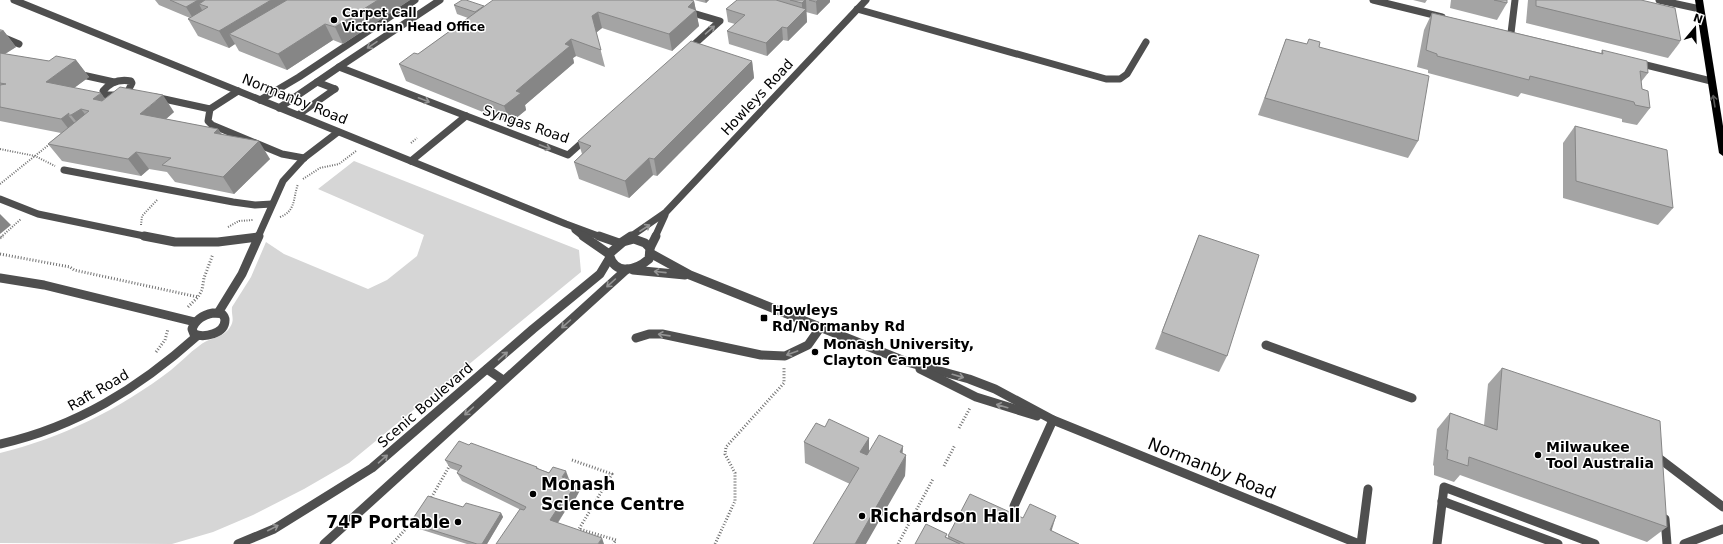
<svg xmlns="http://www.w3.org/2000/svg" width="1723" height="544" viewBox="0 0 1723 544" font-family="'DejaVu Sans',sans-serif">
<rect width="100%" height="100%" fill="#fff"/>
<path fill="#d6d6d6" d="M354 161 579 250 581 272 349 463 304 489 253 515 213 532 172 544 0 543V453C62 438 120 409 171 370 181 362 189 353 199 346 207 338 220 339 228 330 236 320 231 317 232 307L251 277 266 242 284 254 368 289 387 280 417 256 424 235 318 189Z"/>
<g fill="none" stroke-linecap="round" stroke-linejoin="round">
<g stroke="#717171" stroke-width="2" stroke-dasharray="1 1.5" stroke-linecap="butt">
<polyline points="411,143 417,138"/>
<polyline points="0,149 35,156 55,166"/>
<polyline points="303,179 320,168 339,164 356,151"/>
<polyline points="0,184 51,143"/>
<path d="M280 217C296 211 293 198 298 184"/>
<polyline points="141,225 142,216 158,199"/>
<polyline points="228,227 239,221 253,220"/>
<polyline points="1,237 21,219"/>
</g>
<g stroke="#717171" stroke-width="3" stroke-dasharray="1 2" stroke-linecap="butt">
<polyline points="0,238 3,236"/>
<polyline points="0,254 70,267 74,270 198,297"/>
<polyline points="188,307 198,297 202,290 204,278 213,254"/>
<polyline points="156,352 165,340 168,329"/>
<polyline points="959,428 970,408"/>
<polyline points="572,460 612,474 579,529 616,540 613,544"/>
<polyline points="944,466 955,445"/>
<polyline points="430,500 450,465"/>
<polyline points="392,544 412,522"/>
<polyline points="715,544 735,501 735,473 725,454 726,447 784,383 784,368"/>
<polyline points="898,544 933,479"/>
</g>
<g stroke="#4f4f4f" stroke-width="7">
<polyline points="440,0 339,67 568,155 587,138"/>
<polyline points="1373,0 1442,17"/>
<polyline points="1659,0 1700,9"/>
<polyline points="857,9 1106,79 1120,79 1127,74 1146,42"/>
<polyline points="686,11 720,21 689,49"/>
<polyline points="1511,33 1515,0"/>
<polyline points="0,36 19,44"/>
<polyline points="1638,63 1711,81"/>
<polyline points="78,74 114,82"/>
<polyline points="317,82 335,89"/>
<path d="M119 95H106L103 91C110 82 120 79 131 81L132 83 128 91"/>
<polyline points="155,97 210,109 208,121 212,125 282,154 304,158"/>
<polyline points="260,100 299,77 415,0"/>
<polyline points="279,108 339,67"/>
<polyline points="210,109 238,91"/>
<polyline points="298,115 335,89"/>
<polyline points="411,161 466,116"/>
<polyline points="64,170 233,202 255,205 272,204"/>
<polyline points="0,199 38,214 149,237"/>
<polyline points="258,237 283,181 304,158 338,132"/>
</g>
<g stroke="#4f4f4f" stroke-width="9">
<polyline points="144,236 175,242 218,242 258,237"/>
<polyline points="0,278 44,285 195,322"/>
<path d="M213 313C215 313 220 313 222 314 224 316 225 318 225 320 225 334 204 338 194 334L192 329C196 319 203 315 213 313Z"/>
<polyline points="218,313 242,274 259,236"/>
<polyline points="636,338 649,334 662,334 761,355 785,356 808,345 820,328"/>
<polyline points="1266,345 1412,398"/>
<path d="M0 444C76 427 139 388 197 336"/>
<polyline points="1660,459 1723,507"/>
<polyline points="1442,501 1558,544"/>
<polyline points="1014,506 1053,420"/>
<polyline points="1665,519 1667,544"/>
<polyline points="1361,544 1368,489"/>
<polyline points="1437,544 1444,487 1595,544"/>
<polyline points="1684,544 1723,529"/>
</g>
<g stroke="#4f4f4f" stroke-width="9">
<polyline points="487,369 503,380"/>
<polyline points="238,544 274,529 372,468 533,329 600,274 609,259"/>
<polyline points="324,544 627,269"/>
</g>
<g stroke="#4f4f4f" stroke-width="7">
<polyline points="14,0 566,224 601,237"/>
<polyline points="575,230 584,237"/>
<polyline points="630,237 666,212 866,0"/>
<polyline points="655,237 665,215"/>
</g>
<g stroke="#4f4f4f" stroke-width="9">
<polyline points="583,236 609,254"/>
<polyline points="599,236 619,243"/>
<path d="M634 239 645 243 650 248 649 259C635 271 615 276 609 254L623 242Z"/>
<polyline points="622,242 631,236"/>
<polyline points="650,248 656,236"/>
<polyline points="650,253 690,275 907,362 969,379 995,389 1053,420 1359,544"/>
<polyline points="633,270 685,275"/>
<polyline points="920,369 976,397 1037,416"/>
</g>
<polygon fill="#000" fill-rule="evenodd" points="1695,0 1703,0 1723,126 1723,156 1719,153"/>
</g>
<g fill="#a4a4a4">
<polygon points="155,0 410,0 343,44 333,40 287,70 239,51 235,44 229,48 198,36 188,19 190,18 159,5"/>
<polygon points="694,0 709,0 706,3"/>
<polygon points="737,0 830,0 830,2 817,15 806,12 807,22 788,41 783,40 767,56 729,44 727,31 735,24 728,22 726,9"/>
<polygon points="1413,0 1427,0 1425,3"/>
<polygon points="1451,0 1507,0 1507,3 1497,20 1450,8"/>
<polygon points="1528,0 1641,0 1681,41 1668,58 1526,23"/>
<polygon points="694,1 699,26 672,51 602,28 596,32 605,67 576,56 573,58 574,63 525,105 526,110 510,123 406,81 399,64 418,54 468,18 457,14 454,5 484,6"/>
<polygon points="1432,13 1601,53 1602,50 1648,73 1641,82 1642,89 1650,108 1637,125 1622,122 1622,119 1521,93 1518,97 1428,73 1428,70 1417,67 1424,30"/>
<polygon points="0,29 3,30 16,47 5,54 49,61 76,60 89,77 74,88 105,99 174,112 166,119 218,129 222,134 270,159 234,194 175,182 167,172 149,169 141,176 62,161 48,144 61,133 0,121"/>
<polygon points="1286,39 1319,47 1418,141 1408,158 1258,115"/>
<polygon points="752,61 754,78 657,176 653,175 629,198 579,179 574,162 582,154 578,141"/>
<polygon points="1575,126 1673,208 1658,225 1563,198 1563,143"/>
<polygon points="1199,235 1227,356 1219,372 1155,349"/>
<polygon points="1502,368 1667,527 1647,542 1460,475 1454,482 1434,475 1434,466 1433,465 1437,429 1450,413 1484,425 1488,384"/>
<polygon points="825,427 869,438 869,452 903,446 902,453 906,455 905,476 850,484 805,463 804,442"/>
<polygon points="469,445 537,467 539,469 576,482 580,490 570,509 567,508 558,523 519,509 462,481 457,473 458,471 450,468 445,460"/>
<polygon points="463,507 501,513 503,517 487,544 467,544 413,527 410,523"/>
<polygon points="1051,531 1079,544 915,544 947,534 946,537 948,538 948,536"/>
</g>
<g fill="#868686">
<polygon points="198,0 228,0 199,4 204,14 194,20 186,7"/>
<polygon points="271,0 307,0 229,34 235,44 229,48 219,31"/>
<polygon points="378,0 410,0 343,44 335,27"/>
<polygon points="705,0 709,0 706,3"/>
<polygon points="805,0 806,0 807,22 788,41 787,28 802,13 802,3"/>
<polygon points="818,0 830,0 830,2 817,15 816,2"/>
<polygon points="694,1 699,26 672,51 669,34 688,7"/>
<polygon points="598,12 602,28 596,33 592,16"/>
<polygon points="325,24 333,40 287,70 278,54"/>
<polygon points="782,27 783,40 767,56 766,43"/>
<polygon points="3,30 16,47 0,57 0,32"/>
<polygon points="571,39 576,56 573,58 574,63 525,105 526,110 510,123 504,106 516,91 565,44"/>
<polygon points="76,60 89,77 59,99 46,82"/>
<polygon points="752,61 754,78 657,176 654,159"/>
<polygon points="101,93 113,110 93,99"/>
<polygon points="163,95 174,112 152,131 140,114"/>
<polygon points="81,109 94,126 85,132 71,115"/>
<polygon points="69,113 68,115 81,131 74,136 61,119"/>
<polygon points="218,129 229,146 214,133"/>
<polygon points="259,141 270,159 234,194 223,177"/>
<polygon points="136,152 149,169 141,176 128,159"/>
<polygon points="649,158 653,175 629,198 625,181"/>
<polygon points="0,214 11,225 0,234"/>
<polygon points="869,438 869,459 860,452"/>
<polygon points="903,446 902,463 906,455 905,476 866,544 855,544"/>
<polygon points="566,471 569,479 562,477"/>
<polygon points="576,482 580,490 570,509 566,501"/>
<polygon points="563,500 567,508 554,528 550,520"/>
<polygon points="501,513 503,517 487,544 482,544"/>
<polygon points="1056,516 1050,536 1050,530"/>
<polygon points="602,538 604,544 598,544"/>
</g>
<g fill="#bfbfbf" stroke="#868686">
<polygon points="170,0 198,0 186,7"/>
<polygon points="205,0 271,0 219,31 188,19 208,7 199,4"/>
<polygon points="287,0 378,0 335,27 325,24 278,54 229,34"/>
<polygon points="462,0 466,0 484,6 475,12 454,5"/>
<polygon points="493,0 690,0 694,1 688,7 696,10 669,34 598,12 592,16 601,50 571,39 565,44 570,46 516,91 521,93 504,106 399,64 414,53 418,54"/>
<polygon points="737,0 776,0 806,9 787,28 782,27 766,43 727,31 745,15 726,9"/>
<polygon points="790,0 805,0 802,3"/>
<polygon points="809,0 818,0 816,2"/>
<polygon points="1494,0 1507,0 1507,3"/>
<polygon points="1536,0 1641,0 1675,8 1681,41 1536,6"/>
<polygon points="1432,13 1603,54 1602,50 1647,61 1648,73 1640,71 1642,89 1648,91 1650,108 1635,105 1634,102 1530,76 1529,80 1437,56 1437,54 1426,50"/>
<polygon points="1286,39 1307,44 1309,39 1320,42 1319,47 1429,76 1418,141 1265,98"/>
<polygon points="691,41 752,61 654,159 649,158 625,181 574,162 591,146 578,141"/>
<polygon points="0,53 49,61 56,56 76,60 46,82 101,93 93,99 102,101 120,87 163,95 140,114 218,129 214,133 259,141 223,177 162,165 171,158 136,152 128,159 48,144 89,111 81,109 71,115 68,115 69,113 61,119 0,107 0,85 6,84 0,83"/>
<polygon points="1575,126 1667,150 1673,208 1576,181"/>
<polygon points="1199,235 1259,255 1227,356 1162,332"/>
<polygon points="1502,368 1660,421 1667,527 1469,457 1468,466 1447,459 1448,450 1446,450 1450,413 1497,430"/>
<polygon points="829,419 869,438 860,452 867,455 879,435 903,446 900,452 906,455 855,544 813,544 859,468 804,442 816,423 825,427"/>
<polygon points="459,441 469,445 471,443 537,467 536,468 549,473 553,467 566,471 562,477 576,482 566,501 563,500 550,520 602,538 598,544 496,544 520,509 524,510 526,507 457,473 462,466 445,460"/>
<polygon points="970,494 1023,518 1030,504 1056,516 1050,530 1079,544 965,544 948,536"/>
<polygon points="428,496 463,507 466,503 501,513 482,544 477,544 410,523"/>
<polygon points="926,524 947,534 945,537 960,544 915,544"/>
</g>
<defs><path id="oneway-shaft" d="M-6 0H5M1.5-3L5.5 0L1.5 3" fill="none" stroke-width="1.6" stroke-linecap="round" stroke-linejoin="round"/></defs>
<g stroke="#959595">
<use href="#oneway-shaft" transform="translate(710 30) rotate(-41)"/>
<use href="#oneway-shaft" transform="translate(372 45) rotate(146)"/>
<use href="#oneway-shaft" transform="translate(424 100) rotate(21)"/>
<use href="#oneway-shaft" transform="translate(545 147) rotate(21)"/>
<use href="#oneway-shaft" transform="translate(645 228) rotate(-33)"/>
<use href="#oneway-shaft" transform="translate(660 272) rotate(-174)"/>
<use href="#oneway-shaft" transform="translate(611 283) rotate(138)"/>
<use href="#oneway-shaft" transform="translate(566 324) rotate(138)"/>
<use href="#oneway-shaft" transform="translate(664 335) rotate(-172)"/>
<use href="#oneway-shaft" transform="translate(792 353) rotate(160)"/>
<use href="#oneway-shaft" transform="translate(503 356) rotate(-41)"/>
<use href="#oneway-shaft" transform="translate(958 376) rotate(16)"/>
<use href="#oneway-shaft" transform="translate(1002 406) rotate(-164)"/>
<use href="#oneway-shaft" transform="translate(469 411) rotate(138)"/>
<use href="#oneway-shaft" transform="translate(383 459) rotate(-41)"/>
<use href="#oneway-shaft" transform="translate(273 528) rotate(-27)"/>
</g>
<use stroke="#595959" href="#oneway-shaft" transform="translate(1714 101) rotate(-99)"/>
<g fill="#000" stroke="#fff" stroke-width="1.5">
<circle cx="334" cy="20" r="4"/>
<rect x="760" y="314" width="8" height="8" rx="2"/>
<circle cx="815" cy="352" r="4"/>
<circle cx="1538" cy="455" r="4"/>
<circle cx="533" cy="494" r="4"/>
<circle cx="862" cy="516" r="4"/>
<circle cx="458" cy="522" r="4"/>
</g>
<g text-anchor="middle" dominant-baseline="central" stroke-width="3" stroke-linejoin="round" paint-order="stroke">
<g font-size="12" font-weight="bold" fill="#000" stroke="#fff" text-anchor="start">
<text x="342" y="13">Carpet Call<tspan x="342" dy="14">Victorian Head Office</tspan></text>
</g>
<g font-size="14" fill="#000" stroke="#fff">
<text transform="translate(757 97) rotate(-47)">Howleys Road</text>
<text transform="translate(295 99) rotate(22)">Normanby Road</text>
<text transform="translate(526 124) rotate(19)">Syngas Road</text>
<text transform="translate(98 390) rotate(-30)">Raft Road</text>
<text transform="translate(425 405) rotate(-41)">Scenic Boulevard</text>
</g>
<g font-size="14" font-weight="bold" fill="#000" stroke="#fff" text-anchor="start">
<text x="772" y="310">Howleys<tspan x="772" dy="16">Rd/Normanby Rd</tspan></text>
<text x="823" y="344">Monash University,<tspan x="823" dy="16">Clayton Campus</tspan></text>
<text x="1546" y="447">Milwaukee<tspan x="1546" dy="16">Tool Australia</tspan></text>
</g>
<g font-size="17" fill="#000" stroke="#fff">
<text transform="translate(1212 468) rotate(22)">Normanby Road</text>
</g>
<g font-size="17" font-weight="bold" fill="#000" stroke="#fff" text-anchor="start">
<text x="541" y="484">Monash<tspan x="541" dy="20">Science Centre</tspan></text>
<text x="870" y="516">Richardson Hall</text>
<text x="450" y="522" text-anchor="end">74P Portable</text>
</g>
</g>
<g transform="translate(1695 28) rotate(19)" stroke="#ffffff" stroke-width="3" paint-order="stroke">
<path d="M0-3L7 15L0 10L-7 15Z" fill="#000000"/>
<text y="-6" font-size="11" font-weight="bold" text-anchor="middle" fill="#000000">N</text>
</g>
</svg>
